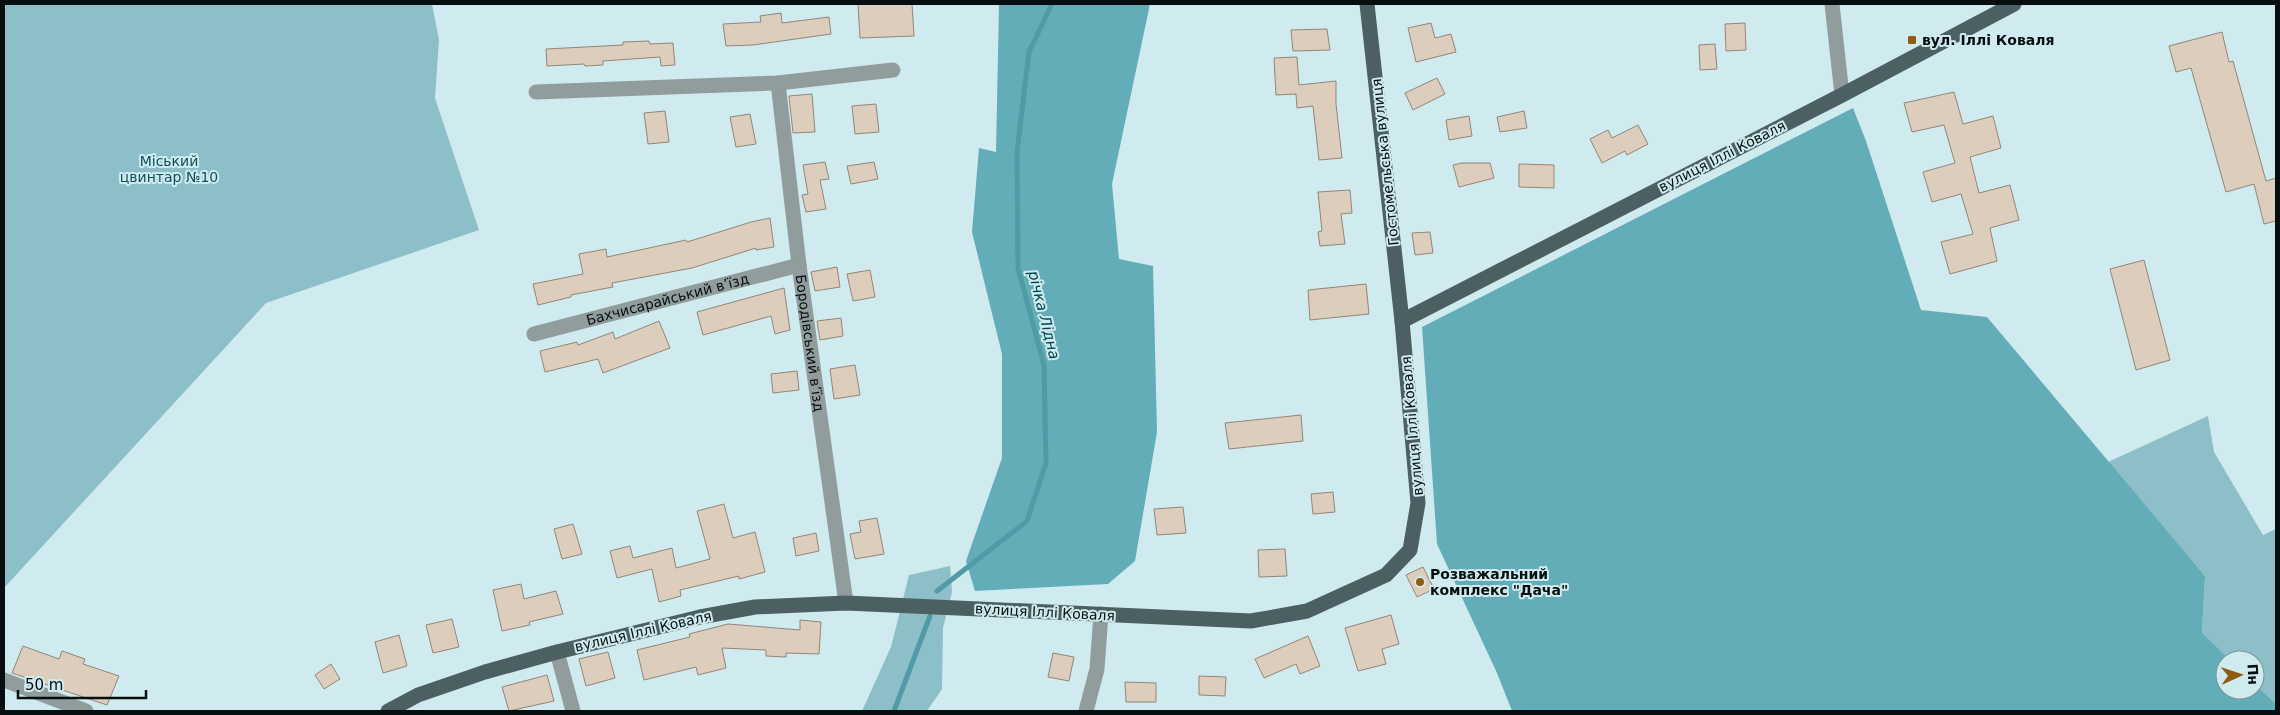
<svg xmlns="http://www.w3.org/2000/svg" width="2280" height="715" viewBox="0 0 2280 715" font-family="'DejaVu Sans',sans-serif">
<rect width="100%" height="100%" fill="#d0ebef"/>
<g fill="#8dbfc8">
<polygon points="4,4 432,4 439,40 435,98 479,230 266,303 4,588"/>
<polygon points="2208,416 2214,452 2263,535 2276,529 2276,704 2255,684 2255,660 2230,660 2202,634 2205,576 2108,462"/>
<polygon points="950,566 952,592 943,628 942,689 927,711 862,711 891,647 909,575"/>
</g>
<g fill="#63adb8">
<polygon points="999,4 1150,4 1112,184 1119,259 1153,266 1157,432 1135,561 1108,584 975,591 966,561 1002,458 1002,354 972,232 979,148 996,152"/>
<polygon points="1853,108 1866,141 1921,310 1987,317 2205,576 2202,633 2230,660 2225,660 2225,690 2255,690 2255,684 2276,704 2276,711 1512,711 1497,673 1437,544 1422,327"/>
</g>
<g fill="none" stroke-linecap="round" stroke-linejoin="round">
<g stroke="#519ba7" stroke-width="5">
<polyline points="937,591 1027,521 1046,463 1044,365 1018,268 1017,152 1029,52 1052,4"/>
<polyline points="894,711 930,616"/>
</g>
</g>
<g fill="#ddcdbd" stroke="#938576">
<polygon points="858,4 912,4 914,36 860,38"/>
<polygon points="781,13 782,23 829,17 831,34 753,45 726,46 723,24 761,22 760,16"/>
<polygon points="1431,23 1435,38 1451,34 1456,52 1416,62 1408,28"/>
<polygon points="1745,23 1746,50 1726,51 1725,24"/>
<polygon points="1327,29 1330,50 1293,51 1291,30"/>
<polygon points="2222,32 2229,62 2233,61 2266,181 2276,178 2276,221 2264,224 2254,184 2226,192 2191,68 2176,72 2169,46"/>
<polygon points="649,41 650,44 673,43 675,65 661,66 660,57 603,61 603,65 585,66 584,64 547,66 546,49 623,45 623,42"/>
<polygon points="1715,44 1717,69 1700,70 1699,45"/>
<polygon points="1297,57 1299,85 1336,81 1336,104 1342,158 1319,160 1313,106 1297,108 1296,94 1276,95 1274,58"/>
<polygon points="1437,78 1445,94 1413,110 1405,93"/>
<polygon points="1954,92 1963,124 1993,116 2001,148 1970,157 1979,193 2010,185 2019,220 1990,228 1997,261 1950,274 1941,242 1973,234 1961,194 1932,202 1923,172 1955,163 1944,125 1912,132 1904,103"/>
<polygon points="812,94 815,132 793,133 789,96"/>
<polygon points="876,104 879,132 855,134 852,106"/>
<polygon points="665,111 669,142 648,144 644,113"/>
<polygon points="1524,111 1527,128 1500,132 1497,117"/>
<polygon points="750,114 756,144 736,147 730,117"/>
<polygon points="1469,116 1472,136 1449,140 1446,120"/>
<polygon points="1638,125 1648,144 1627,155 1625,151 1602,163 1590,139 1608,130 1612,138"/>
<polygon points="825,162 829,179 820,180 826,209 806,212 802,195 808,194 803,165"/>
<polygon points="874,162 878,179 851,184 847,166"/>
<polygon points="1462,163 1490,163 1494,178 1459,187 1453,165"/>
<polygon points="1519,164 1554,165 1554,188 1519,187"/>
<polygon points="1350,190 1352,213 1341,214 1345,244 1320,246 1318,232 1322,231 1318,192"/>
<polygon points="770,218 774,247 756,250 756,248 692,268 612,283 613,287 571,295 571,297 538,305 533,284 583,274 579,254 606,249 607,257 686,240 687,242 751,222"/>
<polygon points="1430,232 1433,253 1415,255 1412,233"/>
<polygon points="2144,260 2170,360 2136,370 2110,269"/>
<polygon points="837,267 840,287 815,291 811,272"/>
<polygon points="870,270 875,297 853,301 847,274"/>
<polygon points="1366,284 1369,314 1310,320 1308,290"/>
<polygon points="784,288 790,330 775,334 771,316 703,335 697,312"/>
<polygon points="841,318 843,336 820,340 817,321"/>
<polygon points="659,321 670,348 603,373 598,359 545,372 540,351 577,342 578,345 613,332 615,339"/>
<polygon points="855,365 860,395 834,399 830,369"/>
<polygon points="797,371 799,390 773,393 771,374"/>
<polygon points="1301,415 1303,441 1229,449 1225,423"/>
<polygon points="1333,492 1335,512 1313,514 1311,494"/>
<polygon points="724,504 733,538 755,532 765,572 739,579 739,576 680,590 681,596 659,602 652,569 617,578 610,551 630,546 633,558 672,548 676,568 710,559 697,511"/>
<polygon points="1183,507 1186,533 1157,535 1154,509"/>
<polygon points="877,518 884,554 855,559 850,534 861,532 859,521"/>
<polygon points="573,524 582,554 562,559 554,529"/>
<polygon points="816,533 819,551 796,556 793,538"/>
<polygon points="1285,549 1287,576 1259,577 1258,550"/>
<polygon points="1423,567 1434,589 1417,597 1406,575"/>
<polygon points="521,584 524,599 556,591 563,614 529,622 530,625 502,631 493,590"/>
<polygon points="1391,615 1399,644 1382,649 1386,664 1358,671 1345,628"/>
<polygon points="452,619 459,647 433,653 426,625"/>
<polygon points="800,620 821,622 819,654 786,653 786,657 766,656 766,650 722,648 726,668 698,675 696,667 644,680 637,650 690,637 689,634 728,624 800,630"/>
<polygon points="399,635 407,666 383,673 375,642"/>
<polygon points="1308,636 1320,666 1300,674 1296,664 1264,678 1255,659"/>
<polygon points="23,646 59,659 62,651 85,659 83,664 119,676 107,705 12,673"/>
<polygon points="608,652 615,678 586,686 579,659"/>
<polygon points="1053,653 1074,657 1069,681 1048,677"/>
<polygon points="331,664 340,679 324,689 315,675"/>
<polygon points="547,675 554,701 509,711 502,687"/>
<polygon points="1199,676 1226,677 1225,696 1199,695"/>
<polygon points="1125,682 1156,683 1156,702 1126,702"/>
</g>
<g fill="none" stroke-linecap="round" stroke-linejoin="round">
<g stroke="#919c9d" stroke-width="15">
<polyline points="1832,4 1842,95"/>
<path id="s1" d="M778 83 799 265 846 603"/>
<polyline points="536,92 778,83 893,70"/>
<path id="s2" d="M534 334 799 265"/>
<polyline points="557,652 573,711"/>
<polyline points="4,680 86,711"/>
<polyline points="1086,711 1097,669 1101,614"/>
</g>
<g stroke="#4c5f63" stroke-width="15">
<polyline points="1402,321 1842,95 2014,4"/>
<polyline points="388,711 418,695 485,672 557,652 700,617 755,607 846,603 1251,621 1307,611 1386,575 1410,550 1418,503 1402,321 1367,4"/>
</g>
</g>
<g fill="#905c0d" stroke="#d0ebef" stroke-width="2">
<rect x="1907" y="35" width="10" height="10" rx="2.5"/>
<circle cx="1420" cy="582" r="5"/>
</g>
<g text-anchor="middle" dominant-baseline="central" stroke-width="4" stroke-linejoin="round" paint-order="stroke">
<g font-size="14" font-weight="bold" fill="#060e0f" stroke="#d0ebef" text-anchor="start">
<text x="1922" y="40">вул. Іллі Коваля</text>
<text x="1430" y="574">Розважальний<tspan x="1430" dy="16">комплекс "Дача"</tspan></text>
</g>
<g font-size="14" fill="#060e0f" stroke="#d0ebef">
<text transform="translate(1722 156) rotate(-27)">вулиця Іллі Коваля</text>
<text transform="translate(1385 162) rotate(-96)">Гостомельська вулиця</text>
<text stroke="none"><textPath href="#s2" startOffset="138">Бахчисарайський в’їзд</textPath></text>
<text stroke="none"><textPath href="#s1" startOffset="262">Бородівський в’їзд</textPath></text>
<text transform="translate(1412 426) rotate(-95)">вулиця Іллі Коваля</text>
<text transform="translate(1045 612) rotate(3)">вулиця Іллі Коваля</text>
<text transform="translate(643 631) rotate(-13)">вулиця Іллі Коваля</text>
</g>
<g font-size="14" fill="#0b4e57" stroke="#d0ebef">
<text x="169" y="161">Міський<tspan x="169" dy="16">цвинтар №10</tspan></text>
</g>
<g font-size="15" font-style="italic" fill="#00464f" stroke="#d0ebef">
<text transform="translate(1044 315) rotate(76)">річка Лідна</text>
</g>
</g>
<rect width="2280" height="715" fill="none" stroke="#060e0f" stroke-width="10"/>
<g transform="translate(2240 675) rotate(87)"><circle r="24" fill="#d0ebef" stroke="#7f9395"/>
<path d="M0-4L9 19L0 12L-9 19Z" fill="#905c0d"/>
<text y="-8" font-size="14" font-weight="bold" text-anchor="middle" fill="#060e0f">Пн</text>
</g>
<path d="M18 690v8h128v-8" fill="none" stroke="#060e0f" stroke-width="2.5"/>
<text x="25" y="690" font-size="15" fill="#060e0f" stroke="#d0ebef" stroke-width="4" paint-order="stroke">50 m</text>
</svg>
